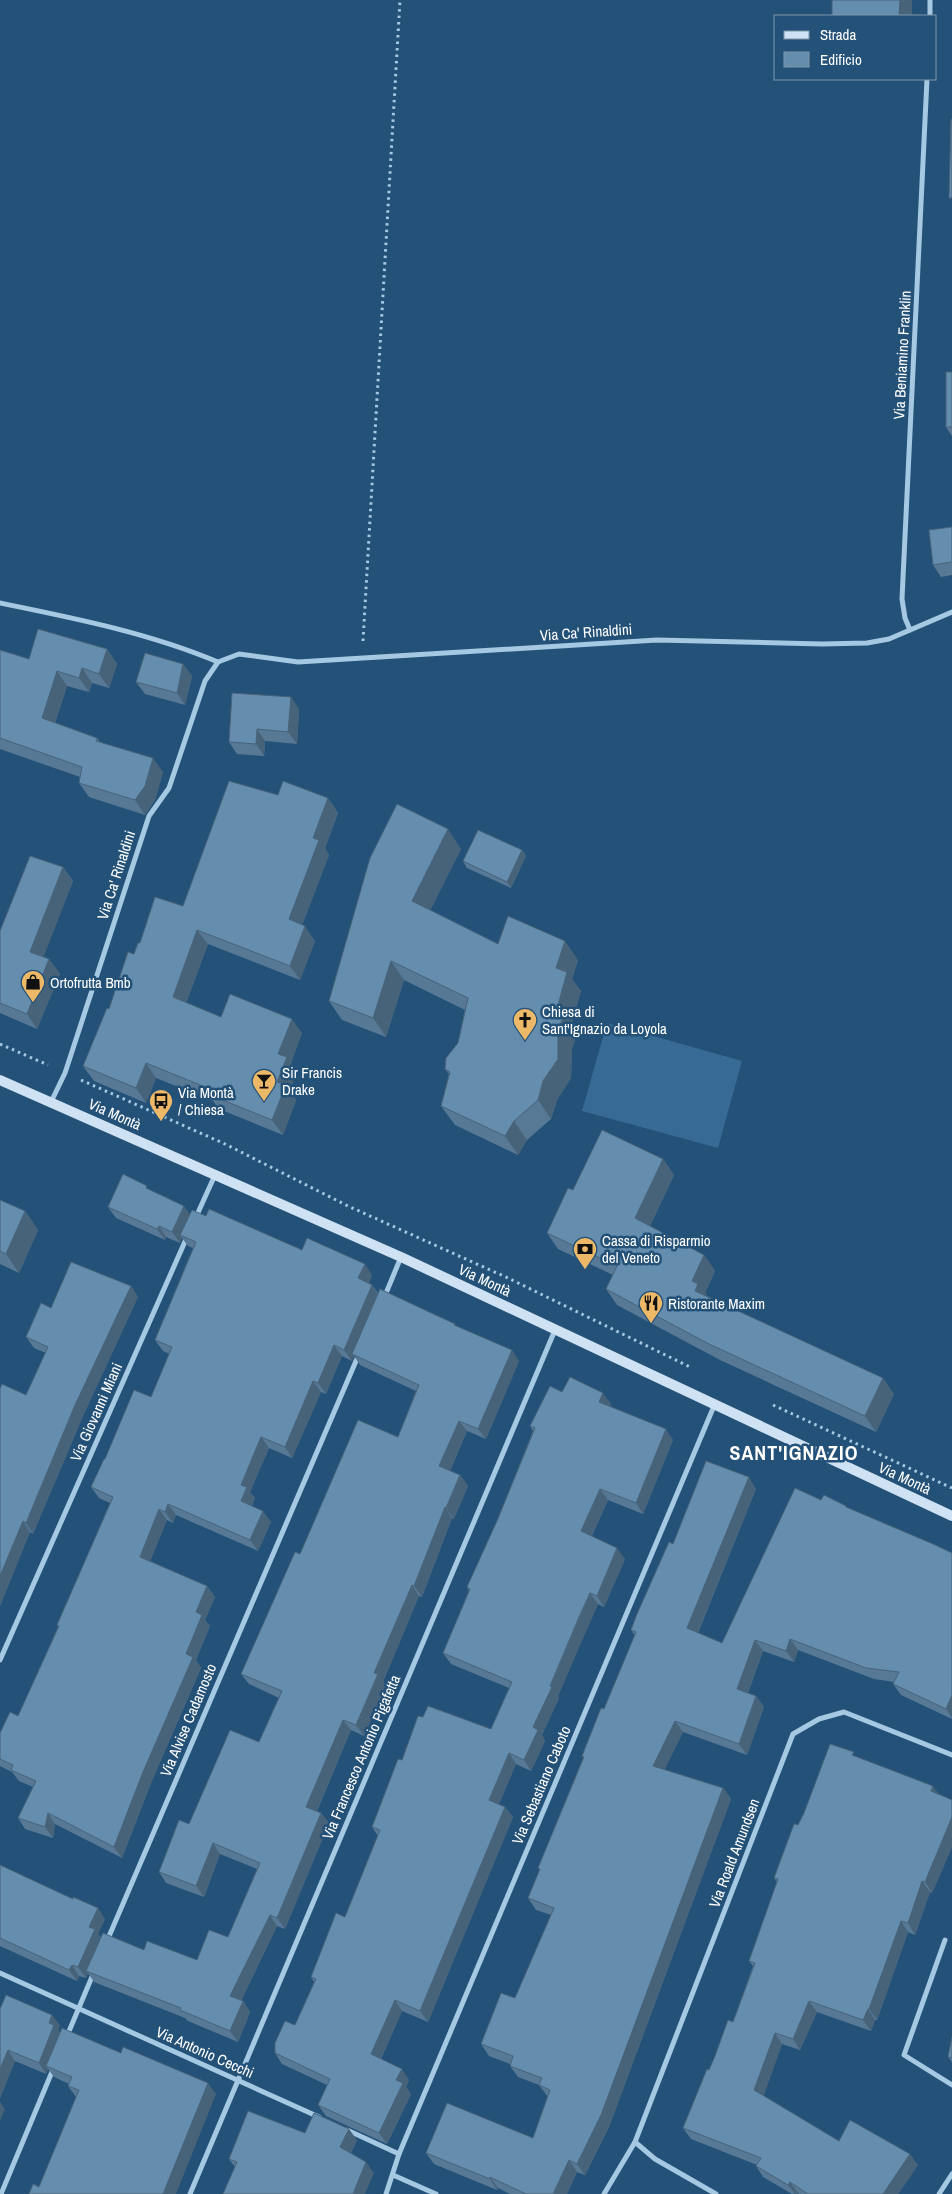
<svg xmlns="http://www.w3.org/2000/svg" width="952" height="2194" viewBox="0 0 952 2194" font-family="'Archivo Narrow',sans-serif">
<rect width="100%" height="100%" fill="#245177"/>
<polygon fill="#376b95" points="607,1023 742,1061 718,1148 582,1111"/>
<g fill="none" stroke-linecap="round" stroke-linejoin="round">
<g stroke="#a5c8e3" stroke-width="3" stroke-dasharray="2.5 4" stroke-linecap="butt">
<polyline points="363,641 400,0"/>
<polyline points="0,1044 48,1065"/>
<polyline points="81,1080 225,1144 348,1206 508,1278 690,1367"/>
<polyline points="773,1405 952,1488"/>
</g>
<g stroke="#a5c8e3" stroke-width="5">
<polyline points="930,16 930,0"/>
<path d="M0 603C74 618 149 633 218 662"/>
<polyline points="910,630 905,618 902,599 927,79"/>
<polyline points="51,1102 65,1073 149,816 169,788 205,681 218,662 239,654 298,662 657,640 822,644 867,643 889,639 952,612"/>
<polyline points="196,1217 215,1175"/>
<polyline points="384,1298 401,1257"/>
<polyline points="0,1660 187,1237"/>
<polyline points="945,1940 904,2055 952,2085"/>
<polyline points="107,1941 359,1354"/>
<polyline points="0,1973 319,2117"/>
<polyline points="67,2036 94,1972"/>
<polyline points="347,2130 399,2154"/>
<polyline points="635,2142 655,2159 716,2194"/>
<polyline points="393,2175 436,2194"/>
<polyline points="1,2194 54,2067"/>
<polyline points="190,2194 555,1330"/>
<polyline points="386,2194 399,2154 714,1406"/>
<polyline points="604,2194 635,2142 793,1734 819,1719 844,1712 952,1755"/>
<polyline points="939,2194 952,2174"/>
</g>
<polyline stroke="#cee2f3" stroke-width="10" points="0,1080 401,1257 952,1516"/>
</g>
<g fill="#577996">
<polygon points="952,372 952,436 946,427"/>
<polygon points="952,527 952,575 941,577 933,565"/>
<polygon points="107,649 117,664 109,688 92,683 89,692 67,686 55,723 97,738 100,742 163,772 155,800 145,815 89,797 79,783 80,777 0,749 0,650 29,659"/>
<polygon points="183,664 192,676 185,705 145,694 136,682"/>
<polygon points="299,709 297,744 265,741 264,756 237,754 229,742"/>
<polygon points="278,795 328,798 338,813 325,848 329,855 302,925 315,941 300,980 208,944 186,1003 221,1017 302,1033 291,1063 297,1072 290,1090 296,1100 283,1135 219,1109 213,1101 156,1078 146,1103 94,1081 83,1066 134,954 140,943 183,906"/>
<polygon points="461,849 430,910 498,944 578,960 572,979 581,991 572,1022 578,1031 572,1049 571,1078 557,1100 551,1119 527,1140 518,1155 455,1125 441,1106 449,1074 445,1069 458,1043 465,1010 404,980 386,1037 342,1020 329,1001"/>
<polygon points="522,850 526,856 511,888 467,868 463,861"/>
<polygon points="63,867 73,881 43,957 49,959 60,974 37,1029 0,1013 0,931"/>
<polygon points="663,1159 674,1175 650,1226 704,1255 715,1271 705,1293 707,1296 894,1394 876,1432 720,1360 617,1305 606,1289 613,1275 558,1249 547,1233 573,1190"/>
<polygon points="150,1190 190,1214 206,1216 372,1275 369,1283 372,1285 378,1293 455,1324 457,1327 519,1361 486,1439 467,1431 450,1471 460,1475 468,1486 454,1519 452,1518 422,1597 419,1596 383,1682 386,1685 364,1736 351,1730 317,1811 321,1813 329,1823 285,1929 277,1926 241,2001 243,2001 250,2012 238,2042 188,2021 185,2018 94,1982 88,1973 86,1978 79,1976 77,1981 0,1946 0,1865 105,1919 98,1934 101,1938 144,1950 197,1960 228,1937 257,1869 220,1854 204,1897 166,1883 159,1872 189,1824 259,1742 279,1698 249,1684 241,1674 300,1554 398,1437 416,1391 360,1365 354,1356 352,1361 342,1356 326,1394 321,1392 292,1458 269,1448 250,1492 255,1498 252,1506 271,1522 258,1551 176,1515 173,1523 167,1520 150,1561 207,1586 215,1597 205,1620 210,1626 196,1660 201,1668 151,1783 122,1858 55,1824 53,1838 25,1829 18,1818 33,1787 19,1781 12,1772 0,1766 0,1733 18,1716 58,1627 57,1625 110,1503 99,1498 91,1487 105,1459 151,1397 170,1354 163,1351 155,1340 193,1248 188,1246 182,1238 180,1243 166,1237 165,1240 116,1218 108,1207"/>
<polygon points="0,1200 25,1211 38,1230 19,1273 0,1264"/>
<polygon points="131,1286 138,1297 83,1416 33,1534 30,1532 0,1606 0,1389 26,1395 46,1353 34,1348 26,1337 51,1308"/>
<polygon points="562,1392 611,1404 610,1406 673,1440 643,1514 608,1500 592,1536 625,1559 604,1607 598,1604 587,1628 558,1696 559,1698 542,1735 545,1741 531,1771 516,1764 499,1804 505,1807 513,1817 428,2022 402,2011 381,2059 409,2080 406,2087 411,2094 387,2144 326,2116 318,2105 327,2085 282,2064 275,2053 295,2025 314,1982 311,1977 345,1917 378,1836 372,1827 402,1760 423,1717 491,1729 509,1688 451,1664 443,1653 469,1591 467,1587 497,1521 533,1431 530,1426"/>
<polygon points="756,1489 698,1633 722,1643 821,1500 848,1509 952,1553 952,1719 901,1695 893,1684 894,1682 874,1679 798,1650 794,1662 763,1651 748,1693 756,1696 764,1707 747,1755 683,1732 664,1770 723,1788 731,1799 609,2127 585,2175 577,2172 567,2194 510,2194 498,2188 497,2190 434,2164 426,2153 533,2138 548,2097 539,2085 518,2077 510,2066 510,2064 489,2056 481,2044 515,1998 551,1915 536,1910 528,1898 540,1871 538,1868 583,1758 582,1756 604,1709 635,1636 631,1630 673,1544"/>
<polygon points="857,1757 952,1800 952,1847 932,1893 930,1892 915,1935 908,1932 877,2020 875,2020 871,2031 817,2012 800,2050 782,2044 763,2096 839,2141 918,2165 898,2194 799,2194 798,2193 792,2194 763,2177 756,2166 757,2165 691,2139 683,2128 709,2070 733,2022 753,1966 749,1961 777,1882 774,1878"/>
<polygon points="0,2009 60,2025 58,2030 60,2033 216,2094 39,2187 76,2097 68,2086 69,2084 54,2077 48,2069 46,2074 15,2061 0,2098"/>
<polygon points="952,2037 952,2062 948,2057"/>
<polygon points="305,2133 357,2140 351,2153 374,2173 235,2167 229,2159"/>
</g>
<g fill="#47637a">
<polygon points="900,0 912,0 912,16 899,16"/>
<polygon points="107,649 117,664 109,688 99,674"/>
<polygon points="183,664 192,676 185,705 177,693"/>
<polygon points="82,668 92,683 89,692 79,678"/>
<polygon points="57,671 67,686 52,732 42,718"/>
<polygon points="291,697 299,709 297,744 288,732"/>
<polygon points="257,729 265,741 264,756 256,744"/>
<polygon points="153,758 163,772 155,800 145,815 135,800"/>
<polygon points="328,798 338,813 325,848 329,855 299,934 289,919 313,838"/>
<polygon points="448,829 461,849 425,921 412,901"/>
<polygon points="522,850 526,856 511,888 507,882"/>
<polygon points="63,867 73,881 40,966 30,952"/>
<polygon points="305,926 315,941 300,980 290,966"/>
<polygon points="197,930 208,944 183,1012 173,997"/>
<polygon points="565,941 578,960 572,979 581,991 572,1022 578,1031 572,1049 571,1078 557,1100 551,1119 538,1100 558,1030 557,1009 556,968"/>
<polygon points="49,959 60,974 37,1029 27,1014"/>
<polygon points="391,961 404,980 386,1037 373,1018"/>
<polygon points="292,1019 302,1033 291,1063 297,1072 290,1090 296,1100 283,1135 272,1120 277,1082 278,1054"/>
<polygon points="146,1063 156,1078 146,1103 136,1088"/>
<polygon points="514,1121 527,1140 518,1155 505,1136"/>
<polygon points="663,1159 674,1175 646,1234 635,1218"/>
<polygon points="184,1206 192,1217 180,1235 182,1238 180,1243 172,1232"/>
<polygon points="25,1211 38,1230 19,1273 6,1254"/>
<polygon points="159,1226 166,1237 165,1240 157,1229"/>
<polygon points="704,1255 715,1271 705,1293 710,1300 695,1291 692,1281"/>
<polygon points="365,1264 372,1275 366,1289 358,1278"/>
<polygon points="372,1285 379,1296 352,1354 354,1356 352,1361 344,1350"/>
<polygon points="131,1286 138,1297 83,1416 33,1534 26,1523 75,1405"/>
<polygon points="334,1345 342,1356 326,1394 318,1383"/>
<polygon points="512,1350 519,1361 486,1439 478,1429"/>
<polygon points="883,1378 894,1394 876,1432 865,1416"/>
<polygon points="313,1381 321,1392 292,1458 285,1447"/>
<polygon points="603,1393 611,1404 607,1413 599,1402"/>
<polygon points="459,1421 467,1431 447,1477 439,1466"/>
<polygon points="666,1429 673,1440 643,1514 636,1503"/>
<polygon points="261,1437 269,1448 250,1492 255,1498 249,1512 241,1501 241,1485"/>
<polygon points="460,1475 468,1486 454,1519 446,1508"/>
<polygon points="749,1477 756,1489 695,1639 687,1628"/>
<polygon points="600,1489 608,1500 589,1542 581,1531"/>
<polygon points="168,1504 176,1515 173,1523 165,1512"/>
<polygon points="445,1507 452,1518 422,1597 414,1586"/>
<polygon points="159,1509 167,1520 147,1568 140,1557"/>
<polygon points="263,1511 271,1522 258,1551 250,1540"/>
<polygon points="23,1521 30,1532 0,1606 0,1576"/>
<polygon points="617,1548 625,1559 604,1607 597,1596"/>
<polygon points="412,1585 419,1596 383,1682 386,1685 364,1736 356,1725 374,1673"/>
<polygon points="207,1586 215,1597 205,1620 210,1626 196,1660 201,1668 151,1783 122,1858 114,1847 186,1654 196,1612"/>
<polygon points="590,1593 598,1604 558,1696 559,1698 542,1735 545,1741 531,1771 524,1760 533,1727"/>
<polygon points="790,1639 798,1650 794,1662 786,1651"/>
<polygon points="755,1640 763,1651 745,1700 737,1689"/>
<polygon points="952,1695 952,1718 946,1709"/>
<polygon points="756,1696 764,1707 747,1755 739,1744"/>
<polygon points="343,1720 351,1730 314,1817 306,1807"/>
<polygon points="675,1721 683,1732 661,1777 653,1766"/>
<polygon points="509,1753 516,1764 496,1811 489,1800"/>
<polygon points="933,1786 941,1797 931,1791"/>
<polygon points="723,1788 731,1799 609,2127 585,2175 577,2164"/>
<polygon points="505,1807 513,1817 428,2022 420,2011"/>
<polygon points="48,1813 55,1824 53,1838 45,1827"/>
<polygon points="321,1813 329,1823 285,1929 277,1918"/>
<polygon points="952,1817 952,1847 932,1893 925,1882"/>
<polygon points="213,1843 220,1854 204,1897 196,1886"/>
<polygon points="922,1881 930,1892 915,1935 908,1923"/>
<polygon points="98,1908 105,1919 98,1934 102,1940 86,1971 88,1973 86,1978 78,1967 89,1927"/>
<polygon points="270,1915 277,1926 238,2007 230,1996"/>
<polygon points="901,1921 908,1932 877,2020 869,2009"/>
<polygon points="72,1965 79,1976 77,1981 69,1970"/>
<polygon points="395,2000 402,2011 378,2065 371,2054"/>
<polygon points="243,2001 250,2012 238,2042 230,2031"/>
<polygon points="809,2001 817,2012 800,2050 793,2039"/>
<polygon points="868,2009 875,2020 871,2031 863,2020"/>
<polygon points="52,2015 60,2025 58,2030 62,2036 46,2066 48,2069 46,2074 39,2063 49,2023"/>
<polygon points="775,2033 782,2044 762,2101 754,2090"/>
<polygon points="8,2050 15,2061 0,2098 0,2069"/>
<polygon points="402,2069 409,2080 406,2087 411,2094 387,2144 379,2133 396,2080"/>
<polygon points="208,2083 216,2094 176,2194 163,2194"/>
<polygon points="0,2102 5,2109 0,2121"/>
<polygon points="349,2129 357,2140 348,2158 340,2147"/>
<polygon points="910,2154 918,2165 898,2194 883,2194"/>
<polygon points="569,2160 577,2172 567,2194 553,2194"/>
<polygon points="366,2162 374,2173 365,2194 353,2194"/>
<polygon points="490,2177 498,2188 497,2190 490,2179"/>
<polygon points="790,2182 798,2193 798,2194 795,2194 788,2185"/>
</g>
<g fill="#658dae" stroke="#47637a">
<polygon points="832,0 900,0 899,16 832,16"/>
<polygon points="951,119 952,119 952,198 949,198"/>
<rect x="946" y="372" width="6" height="55"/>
<polygon points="952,527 952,562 933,565 929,530"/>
<polygon points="38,629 107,649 99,674 82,668 79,678 57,671 42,718 97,738 96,741 153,758 145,786 135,800 79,783 82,767 0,738 0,650 29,659"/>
<polygon points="145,653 183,664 177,693 136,682"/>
<polygon points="232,693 291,697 288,732 257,729 256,744 229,742"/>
<polygon points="229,781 278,795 283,781 328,798 313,838 319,840 289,919 305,926 290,966 197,930 173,997 221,1017 230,994 292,1019 278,1054 287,1057 277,1082 286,1085 272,1120 208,1094 210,1089 146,1063 136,1088 83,1066 107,1008 109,1009 128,952 134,954 138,943 140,943 155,897 183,906"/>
<polygon points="397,804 448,829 412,901 498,944 508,916 565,941 556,968 567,972 557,1009 565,1012 558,1030 558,1059 543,1081 538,1100 514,1121 505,1136 441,1106 450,1072 445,1069 446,1058 458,1043 468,998 391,961 373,1018 329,1001 370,858"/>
<polygon points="478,830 522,850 507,882 463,861"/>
<polygon points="30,856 63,867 30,952 49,959 27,1014 0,1003 0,931"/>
<polygon points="602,1130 663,1159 635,1218 704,1255 692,1281 698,1284 695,1291 883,1378 865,1416 709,1344 606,1289 617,1266 547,1233 568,1188 573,1190"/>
<polygon points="123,1174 147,1186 146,1188 184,1206 172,1232 159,1226 157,1229 108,1207"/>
<polygon points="0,1200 25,1211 6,1254 0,1251"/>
<polygon points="209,1209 302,1250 307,1238 365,1264 358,1278 372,1285 344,1350 334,1345 318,1383 313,1381 285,1447 261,1437 241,1485 247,1487 241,1501 263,1511 250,1540 168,1504 165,1512 159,1509 140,1557 207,1586 196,1612 202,1615 186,1654 193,1657 143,1772 114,1847 48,1813 45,1827 18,1818 36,1781 11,1770 13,1765 0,1759 0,1733 10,1712 18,1716 59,1626 57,1625 113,1497 91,1487 104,1459 105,1459 134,1390 151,1397 172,1347 155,1340 196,1242 180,1235 192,1210 206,1216"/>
<polygon points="71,1262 131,1286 75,1405 26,1523 23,1521 0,1576 0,1389 2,1384 26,1395 48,1347 26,1337 41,1303 51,1308"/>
<polygon points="380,1289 455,1324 454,1325 512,1350 478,1429 459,1421 439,1466 460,1475 446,1508 445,1507 414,1586 412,1585 374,1673 378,1674 356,1725 343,1720 306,1807 321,1813 277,1918 270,1915 230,1996 243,2001 230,2031 180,2010 181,2008 86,1971 103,1933 144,1950 147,1941 197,1960 209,1930 228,1937 260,1863 213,1843 196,1886 159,1872 179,1820 189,1824 230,1730 259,1742 282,1691 241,1674 295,1552 300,1554 358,1420 398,1437 419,1385 352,1354"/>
<polygon points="570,1377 603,1393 599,1402 666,1429 636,1503 600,1489 581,1531 617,1548 597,1596 590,1593 579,1617 550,1686 552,1687 533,1727 538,1730 524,1760 509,1753 489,1800 505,1807 420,2011 395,2000 371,2054 402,2069 396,2080 403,2083 379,2133 318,2105 330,2079 275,2053 275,2043 285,2021 295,2025 316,1979 311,1977 336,1913 345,1917 380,1830 372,1827 398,1759 402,1760 418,1716 423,1717 428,1706 491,1729 512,1682 443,1653 470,1589 467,1587 497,1521 535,1428 530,1426 550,1386 562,1392"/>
<polygon points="706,1461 749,1477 687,1628 722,1643 795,1488 821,1500 824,1495 846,1506 846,1507 933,1544 952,1553 952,1695 946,1709 893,1684 899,1672 866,1668 790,1639 786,1651 755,1640 737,1689 756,1696 739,1744 675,1721 653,1766 723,1788 601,2115 577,2164 569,2160 553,2194 526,2194 490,2177 490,2179 426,2153 447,2103 533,2138 550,2090 539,2085 542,2078 510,2066 513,2056 481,2044 501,1993 515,1998 554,1908 528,1898 540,1869 538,1868 584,1757 582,1756 601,1708 604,1709 636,1632 631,1630 637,1614 669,1542 673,1544"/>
<polygon points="830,1744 854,1752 852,1755 933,1786 931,1791 952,1800 952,1817 925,1882 922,1881 908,1923 901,1921 869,2009 868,2009 863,2020 809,2001 793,2039 775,2033 754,2090 839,2141 850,2120 910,2154 883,2194 808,2194 790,2182 788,2185 756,2166 761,2158 683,2128 707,2069 709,2070 715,2056 728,2020 733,2022 755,1963 749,1961 778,1879 774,1878 794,1824 798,1825 804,1813"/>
<polygon points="0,1865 73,1899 73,1897 98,1908 89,1927 95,1929 78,1967 72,1965 69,1970 0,1938"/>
<polygon points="6,1995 52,2015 49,2023 54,2025 39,2063 8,2050 0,2069 0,2009"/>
<polygon points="62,2028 121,2053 123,2047 208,2083 163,2194 29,2194 33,2184 39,2187 79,2090 68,2086 72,2077 46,2066"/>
<polygon points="952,2037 952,2058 948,2057"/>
<polygon points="248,2111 305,2133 314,2113 349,2129 340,2147 366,2162 353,2194 223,2194 237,2162 229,2159"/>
</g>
<defs>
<g id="shop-pin" transform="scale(1.25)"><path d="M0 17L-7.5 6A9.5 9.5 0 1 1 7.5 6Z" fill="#edb969" stroke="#245177"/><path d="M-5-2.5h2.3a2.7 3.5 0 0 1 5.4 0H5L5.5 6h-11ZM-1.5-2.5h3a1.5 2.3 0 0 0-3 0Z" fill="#111"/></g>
<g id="church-pin" transform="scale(1.25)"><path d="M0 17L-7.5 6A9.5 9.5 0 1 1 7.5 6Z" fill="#edb969" stroke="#245177"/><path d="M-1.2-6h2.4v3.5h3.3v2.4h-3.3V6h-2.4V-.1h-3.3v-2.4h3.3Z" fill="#111"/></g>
<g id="bar-pin" transform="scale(1.25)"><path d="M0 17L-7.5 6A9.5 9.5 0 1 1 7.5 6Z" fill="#edb969" stroke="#245177"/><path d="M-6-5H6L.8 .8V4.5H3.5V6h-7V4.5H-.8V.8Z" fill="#111"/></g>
<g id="bus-pin" transform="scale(1.25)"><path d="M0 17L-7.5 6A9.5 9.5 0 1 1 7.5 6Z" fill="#edb969" stroke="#245177"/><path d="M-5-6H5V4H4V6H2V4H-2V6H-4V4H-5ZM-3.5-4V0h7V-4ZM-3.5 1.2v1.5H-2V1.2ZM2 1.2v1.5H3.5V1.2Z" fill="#111"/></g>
<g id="bank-pin" transform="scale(1.25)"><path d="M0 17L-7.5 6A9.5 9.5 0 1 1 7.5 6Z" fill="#edb969" stroke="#245177"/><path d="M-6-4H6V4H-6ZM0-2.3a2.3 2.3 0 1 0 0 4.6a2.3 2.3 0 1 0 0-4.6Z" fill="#111"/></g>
<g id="restaurant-pin" transform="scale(1.25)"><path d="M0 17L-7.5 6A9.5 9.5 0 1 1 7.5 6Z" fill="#edb969" stroke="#245177"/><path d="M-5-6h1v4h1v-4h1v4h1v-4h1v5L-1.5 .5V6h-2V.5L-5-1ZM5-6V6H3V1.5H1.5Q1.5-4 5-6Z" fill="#111"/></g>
</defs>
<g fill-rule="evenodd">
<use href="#shop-pin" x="33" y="982"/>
<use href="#church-pin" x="525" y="1020"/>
<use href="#bar-pin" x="264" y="1081"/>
<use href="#bus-pin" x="161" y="1101"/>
<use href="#bank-pin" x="585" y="1249"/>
<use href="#restaurant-pin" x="651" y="1303"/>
</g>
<g text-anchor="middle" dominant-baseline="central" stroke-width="5" stroke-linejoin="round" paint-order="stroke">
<g font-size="15" fill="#fff" stroke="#245177">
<text transform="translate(902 355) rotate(-87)">Via Beniamino Franklin</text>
<text transform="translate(586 632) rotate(-4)">Via Ca' Rinaldini</text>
<text transform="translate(116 875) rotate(-72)">Via Ca' Rinaldini</text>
<text transform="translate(115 1114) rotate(24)">Via Montà</text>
<text transform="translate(485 1280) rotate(25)">Via Montà</text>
<text transform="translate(96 1412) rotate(-66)">Via Giovanni Miani</text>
<text transform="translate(905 1478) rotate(25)">Via Montà</text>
<text transform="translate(188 1720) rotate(-67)">Via Alvise Cadamosto</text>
<text transform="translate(361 1757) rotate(-67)">Via Francesco Antonio Pigafetta</text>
<text transform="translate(541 1785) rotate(-67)">Via Sebastiano Caboto</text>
<text transform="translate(734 1853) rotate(-69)">Via Roald Amundsen</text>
<text transform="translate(205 2052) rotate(24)">Via Antonio Cecchi</text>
</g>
<g font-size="15" fill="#fff" stroke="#245177" text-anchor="start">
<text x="50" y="982">Ortofrutta Bmb</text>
<text x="542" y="1011">Chiesa di<tspan x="542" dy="17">Sant'Ignazio da Loyola</tspan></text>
<text x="282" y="1072">Sir Francis<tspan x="282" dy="17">Drake</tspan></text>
<text x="178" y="1092">Via Montà<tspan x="178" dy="17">/ Chiesa</tspan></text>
<text x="602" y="1240">Cassa di Risparmio<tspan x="602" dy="17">del Veneto</tspan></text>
<text x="668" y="1303">Ristorante Maxim</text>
</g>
<g font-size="20" font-weight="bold" letter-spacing="1" fill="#fff" stroke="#245177">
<text x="794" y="1452">SANT'IGNAZIO</text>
</g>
</g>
<rect x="774" y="15" width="162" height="65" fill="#245177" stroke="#7c97ad"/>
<rect x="784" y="31" width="25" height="8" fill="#cee2f3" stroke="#7c97ad"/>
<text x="820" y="40" font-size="15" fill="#ffffff">Strada</text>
<rect x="784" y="52" width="25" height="15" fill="#658dae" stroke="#7c97ad"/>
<text x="820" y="65" font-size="15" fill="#ffffff">Edificio</text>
</svg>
